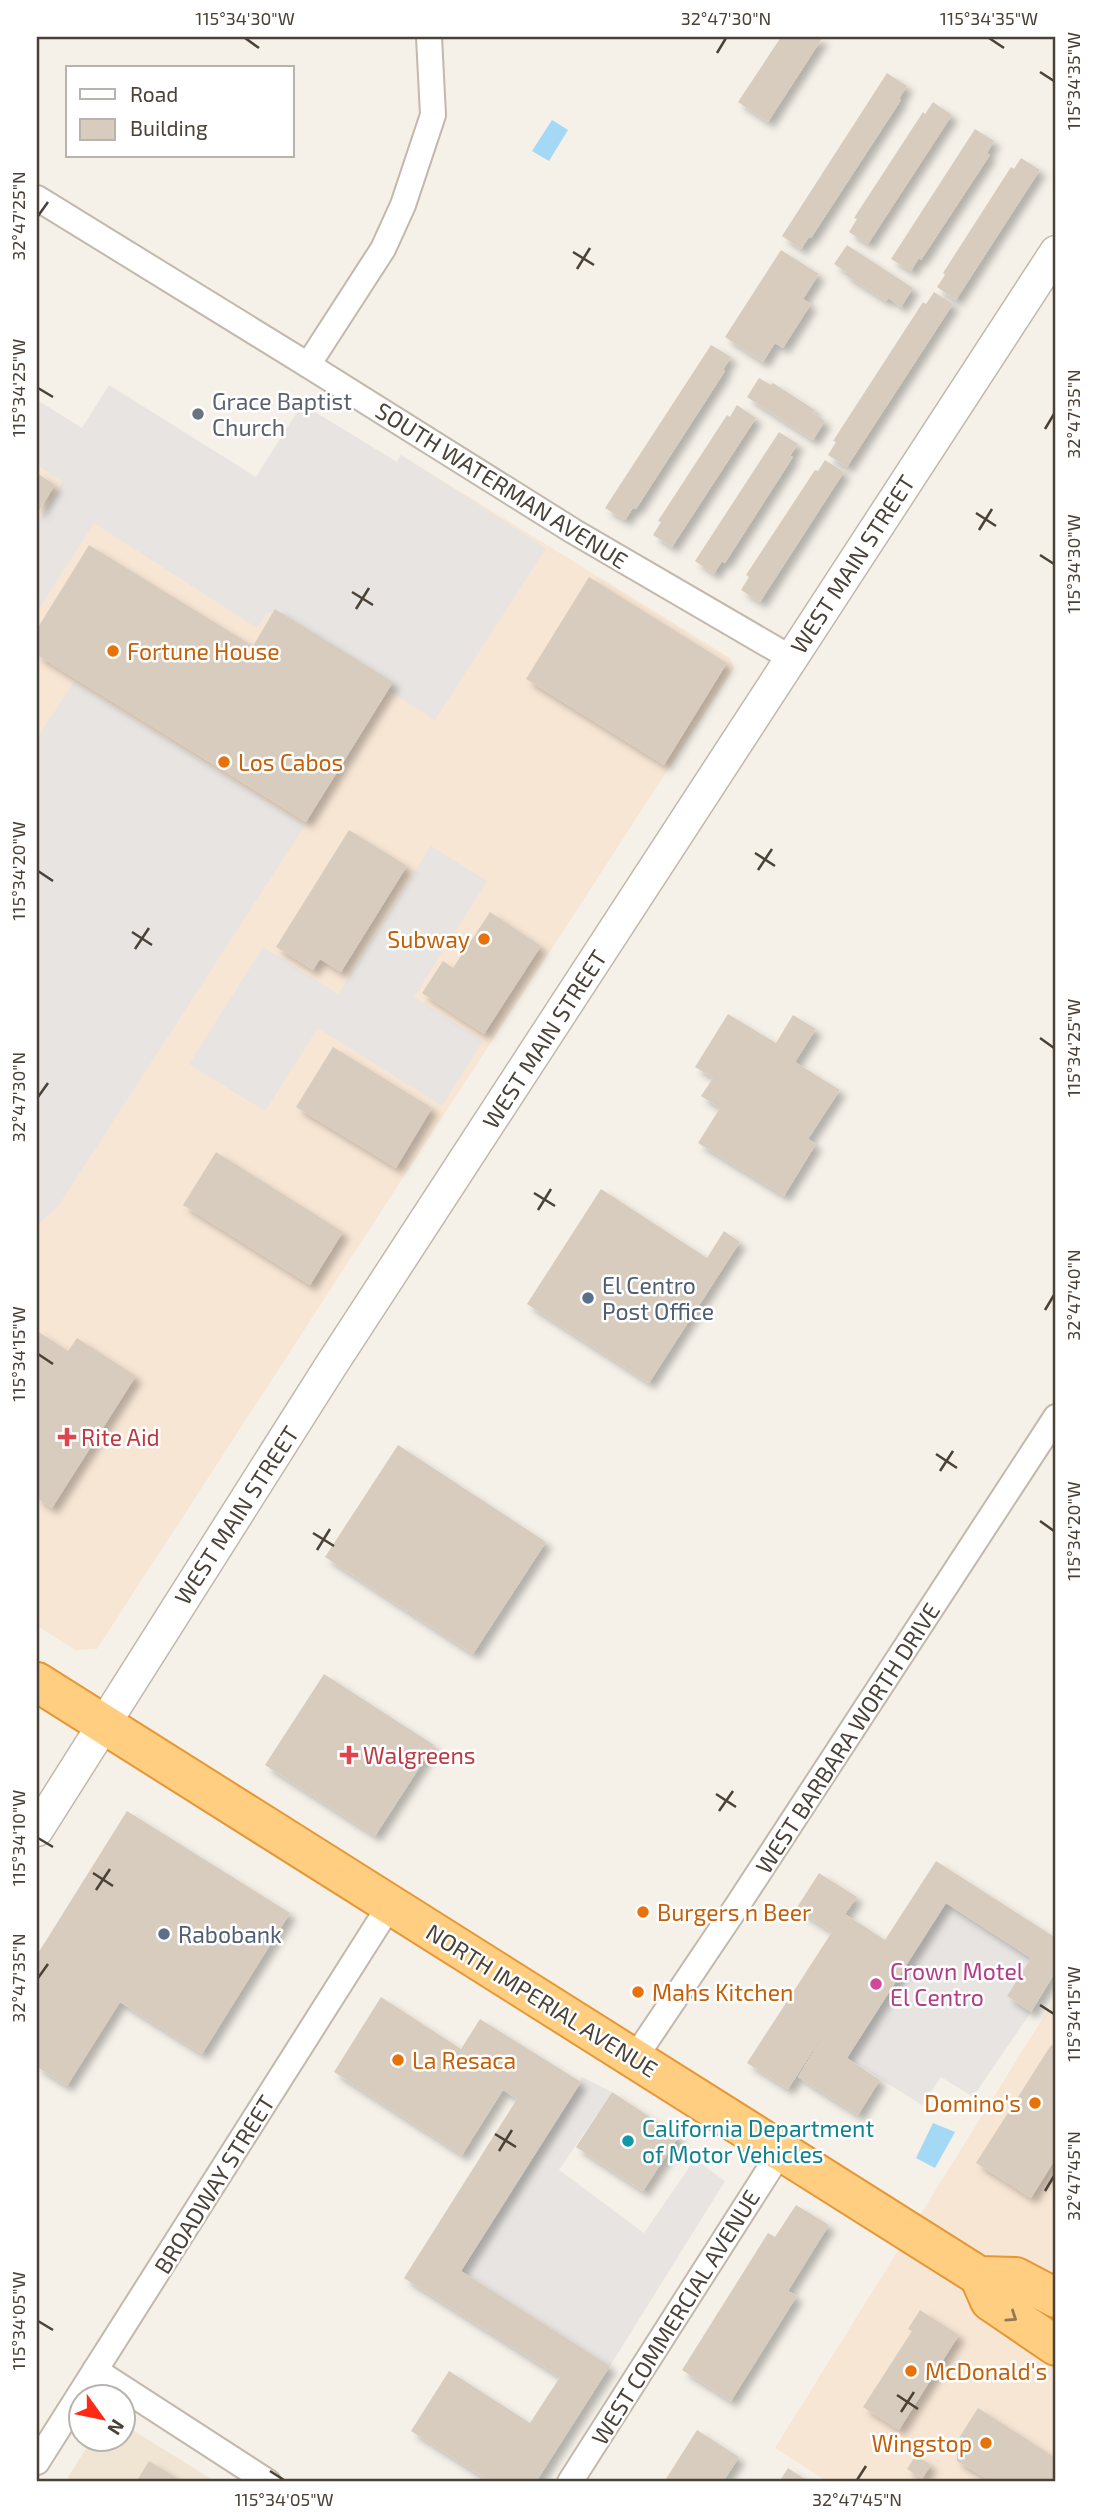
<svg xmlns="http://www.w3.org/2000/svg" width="1093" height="2519" viewBox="0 0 1093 2519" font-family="'Exo 2',sans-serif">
<defs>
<filter id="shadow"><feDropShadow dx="6" dy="6" stdDeviation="3.5" flood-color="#0004"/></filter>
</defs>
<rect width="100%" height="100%" fill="#f5f1e9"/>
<g fill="#f8e6d4">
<polygon points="37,400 322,580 401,455 730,658 734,668 97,1649 75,1650 37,1626"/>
<polygon points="1054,2000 1056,2002 1056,2482 828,2482 775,2448"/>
</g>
<polygon fill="#efe5d2" points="123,2424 216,2482 65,2482 92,2439 122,2438"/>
<g fill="#e7e4e1">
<polygon points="109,385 256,477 302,404 397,462 401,455 546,548 435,720 267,612 257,628 94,523 37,612 37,523 63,482 37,465 37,400 82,428"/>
<polygon points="74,682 305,825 57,1208 37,1225 37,738"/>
<polygon points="431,846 487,881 414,997 483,1041 442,1106 318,1028 265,1111 189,1064 263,947 338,994"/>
<polygon points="946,1903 1031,1958 1007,1996 1031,2012 973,2097 941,2077 922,2105 847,2058"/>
<polygon points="582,2077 612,2092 559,2170 644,2233 695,2159 725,2181 610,2366 461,2271"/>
</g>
<g fill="#a3d9f4">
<polygon points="552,120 568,130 549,161 532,151"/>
<polygon points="933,2123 955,2132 935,2168 916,2158"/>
</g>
<g fill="#d8ccbe" filter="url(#shadow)">
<polygon points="781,37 823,37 768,122 738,102"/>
<polygon points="887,73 907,86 899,99 901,100 811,238 809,237 801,249 782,236"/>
<polygon points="933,102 952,115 868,244 849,232 857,219 854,218 923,112 925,114"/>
<polygon points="975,129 994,141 987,153 990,155 921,260 919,258 911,271 891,259"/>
<polygon points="1021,158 1040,170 956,300 937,287 945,275 943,273 1011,167 1014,169"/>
<polygon points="847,245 913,288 901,307 888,298 886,301 844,274 846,272 834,264"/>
<polygon points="781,250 819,274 803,299 811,304 783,348 775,343 763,362 725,337"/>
<polygon points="934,292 953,304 847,467 828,455 836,442 833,441 923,302 926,304"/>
<polygon points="711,345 731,357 723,370 725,371 636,509 633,508 625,520 605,508"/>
<polygon points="759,378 771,385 773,383 815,410 813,413 825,421 813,440 747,397"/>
<polygon points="737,405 756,418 672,547 653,535 661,522 658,521 727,415 730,417"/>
<polygon points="779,432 798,444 790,456 793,457 725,563 722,561 714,574 695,561"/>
<polygon points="825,460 844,472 760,602 741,590 749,577 746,575 815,470 818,471"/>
<polygon points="37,473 55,485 37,514"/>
<polygon points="89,545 253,646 275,609 393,682 306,822 37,655 37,629"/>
<polygon points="589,577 727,663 664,765 526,679"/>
<polygon points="349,830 407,866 341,972 320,959 313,970 276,947"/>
<polygon points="490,912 541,946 484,1034 422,993 443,961 453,968"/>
<polygon points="728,1014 776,1043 793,1015 816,1029 795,1062 840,1090 808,1139 816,1144 784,1196 698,1143 720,1108 701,1096 713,1078 695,1067"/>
<polygon points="333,1047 432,1108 396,1168 296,1107"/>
<polygon points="216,1152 343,1232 310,1285 183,1205"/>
<polygon points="601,1189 707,1258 724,1231 740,1242 649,1383 527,1304"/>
<polygon points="37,1331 68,1351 77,1338 136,1376 52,1508 37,1498"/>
<polygon points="398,1445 546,1542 473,1654 325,1557"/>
<polygon points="324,1674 434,1745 375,1836 265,1765"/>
<polygon points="127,1811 290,1913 202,2054 120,2002 67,2086 37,2067 37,1955"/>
<polygon points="936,1861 1056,1938 1056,1971 1031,2012 1007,1996 1031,1958 946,1903 847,2058 880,2080 858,2115 798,2077 842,2006 788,2089 747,2063 832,1932 796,1909 819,1873 857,1897 845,1914 885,1940"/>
<polygon points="381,1997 461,2049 480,2019 581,2082 461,2271 610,2366 536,2482 491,2482 411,2431 449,2371 530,2423 560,2377 404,2278 517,2099 503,2090 462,2155 334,2072"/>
<polygon points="1051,2045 1056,2048 1056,2158 1031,2198 976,2163"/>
<polygon points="612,2092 679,2136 643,2191 576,2147"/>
<polygon points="796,2205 829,2225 788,2291 797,2296 731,2401 682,2370 768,2233 775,2237"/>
<polygon points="920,2310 959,2335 899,2430 863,2407 912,2331 908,2329"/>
<polygon points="978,2408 1056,2458 1056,2482 992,2482 957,2461 957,2441"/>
<polygon points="697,2430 739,2457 723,2482 664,2482"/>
<polygon points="916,2455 931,2465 922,2479 907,2469"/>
<polygon points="149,2461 183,2482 136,2482"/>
<polygon points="788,2468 809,2482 779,2482"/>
</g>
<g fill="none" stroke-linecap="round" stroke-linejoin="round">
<g stroke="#c2b8ab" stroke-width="28">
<g id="minor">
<polyline points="37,198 308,365 573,531 791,658"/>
<polyline points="308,365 383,249 403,205 433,115 429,37"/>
<polyline points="634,2059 737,1906 1056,1417"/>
<polyline points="95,2370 268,2482"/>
<polyline points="37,2462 390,1905"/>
<polyline points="570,2482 781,2151"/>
</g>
</g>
<g stroke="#c2b8ab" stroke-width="35">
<polyline id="tertiary" points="37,1830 330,1367 1056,252"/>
</g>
<g stroke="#e69733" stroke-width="42">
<g id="trunk">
<polyline points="37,1682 979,2276 1016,2277 1056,2298"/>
<polyline points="979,2276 990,2301 1056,2346"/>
</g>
</g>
<use href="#minor" stroke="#fff" stroke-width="24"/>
<use href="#tertiary" stroke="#fff" stroke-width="32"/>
<use href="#trunk" stroke="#ffce81" stroke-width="38"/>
</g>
<defs><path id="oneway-chevron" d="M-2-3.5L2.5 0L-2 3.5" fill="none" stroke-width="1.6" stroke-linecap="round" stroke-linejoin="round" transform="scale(1.75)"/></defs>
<use stroke="#927955" href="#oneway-chevron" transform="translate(1012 2317) rotate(34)"/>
<path fill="none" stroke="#4a4137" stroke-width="2.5" d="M245 38 259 48M989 38 1004 48M717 53 726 38M1040 72 1054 81M38 216 48 202M573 252 594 265M577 269 590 248M38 388 53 397M1045 429 1054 414M976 513 996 526M979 530 992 509M1040 555 1054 564M352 592 373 605M356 609 369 588M755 853 775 866M758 870 772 849M38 871 53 881M132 932 152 945M135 949 149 928M1040 1038 1054 1048M38 1097 48 1083M534 1193 555 1206M538 1210 551 1189M1045 1310 1054 1295M38 1354 53 1364M936 1454 957 1468M940 1471 953 1451M1040 1521 1054 1531M313 1533 334 1546M317 1550 330 1529M716 1794 736 1807M719 1811 733 1791M38 1838 53 1847M93 1873 113 1886M96 1890 110 1869M38 1978 48 1964M1040 2005 1054 2014M495 2134 516 2147M499 2151 512 2130M1045 2191 1054 2176M38 2321 53 2330M897 2395 918 2409M901 2412 914 2392M270 2471 284 2480M857 2480 866 2466"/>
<circle fill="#6b7280" stroke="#fff" stroke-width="2.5" cx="198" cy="414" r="7"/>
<g fill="#e8710a" stroke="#fff" stroke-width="2.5">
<circle cx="113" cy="651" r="7"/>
<circle cx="224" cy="762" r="7"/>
<circle cx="484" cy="939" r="7"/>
<circle cx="643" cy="1912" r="7"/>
<circle cx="638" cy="1992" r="7"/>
<circle cx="398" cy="2060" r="7"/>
<circle cx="1035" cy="2103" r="7"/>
<circle cx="911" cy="2371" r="7"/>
<circle cx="986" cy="2443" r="7"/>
</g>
<g fill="#5c6f8a" stroke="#fff" stroke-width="2.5">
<circle cx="588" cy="1298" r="7"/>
<circle cx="164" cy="1934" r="7"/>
</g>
<g fill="#e0444e" stroke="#fff" stroke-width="2.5">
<path d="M63.5 1426.5h7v7h7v7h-7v7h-7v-7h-7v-7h7z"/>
<path d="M345.5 1744.5h7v7h7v7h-7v7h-7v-7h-7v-7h7z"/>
</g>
<circle fill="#d1479c" stroke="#fff" stroke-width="2.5" cx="876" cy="1984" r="7"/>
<circle fill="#0f9aa8" stroke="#fff" stroke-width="2.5" cx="628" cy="2141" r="7"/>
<g text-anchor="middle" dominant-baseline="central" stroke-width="5" stroke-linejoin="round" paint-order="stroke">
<g font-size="23" fill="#5b616d" stroke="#fff" text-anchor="start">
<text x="212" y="401">Grace Baptist<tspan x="212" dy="26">Church</tspan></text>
</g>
<g font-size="23" fill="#4a4137" stroke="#fff">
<text transform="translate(502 485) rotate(32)">SOUTH WATERMAN AVENUE</text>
<text transform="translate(852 564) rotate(-57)">WEST MAIN STREET</text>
<text transform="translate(544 1039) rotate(-57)">WEST MAIN STREET</text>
<text transform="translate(236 1515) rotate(-57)">WEST MAIN STREET</text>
<text transform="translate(847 1738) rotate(-57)">WEST BARBARA WORTH DRIVE</text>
<text transform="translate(542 2000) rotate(32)">NORTH IMPERIAL AVENUE</text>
<text transform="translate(214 2184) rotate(-58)">BROADWAY STREET</text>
<text transform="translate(675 2317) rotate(-58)">WEST COMMERCIAL AVENUE</text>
</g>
<g font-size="23" fill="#c56008" stroke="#fff" text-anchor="start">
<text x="127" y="651">Fortune House</text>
<text x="238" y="762">Los Cabos</text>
<text x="470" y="939" text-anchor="end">Subway</text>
<text x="657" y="1912">Burgers n Beer</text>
<text x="652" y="1992">Mahs Kitchen</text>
<text x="412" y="2060">La Resaca</text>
<text x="1021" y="2103" text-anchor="end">Domino's</text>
<text x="925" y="2371">McDonald's</text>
<text x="972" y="2443" text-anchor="end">Wingstop</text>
</g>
<g font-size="23" fill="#4e5e75" stroke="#fff" text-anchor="start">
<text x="602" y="1285">El Centro<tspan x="602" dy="26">Post Office</tspan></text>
<text x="178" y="1934">Rabobank</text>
</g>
<g font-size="23" fill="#be3a42" stroke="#fff" text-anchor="start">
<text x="81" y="1437">Rite Aid</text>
<text x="363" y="1755">Walgreens</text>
</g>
<g font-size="23" fill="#b23c85" stroke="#fff" text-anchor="start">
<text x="890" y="1971">Crown Motel<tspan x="890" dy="26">El Centro</tspan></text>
</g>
<g font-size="23" fill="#0d838f" stroke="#fff" text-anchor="start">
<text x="642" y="2128">California Department<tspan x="642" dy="26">of Motor Vehicles</tspan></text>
</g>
</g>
<rect width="1093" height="2519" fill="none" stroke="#ffffff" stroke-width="77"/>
<rect x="66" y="66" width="228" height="91" fill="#ffffff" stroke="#b7b3af" stroke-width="2"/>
<rect x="80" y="89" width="35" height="10" fill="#ffffff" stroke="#b7b3af" stroke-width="2"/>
<text x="130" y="102" font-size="21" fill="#4a4137">Road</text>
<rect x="80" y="119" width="35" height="21" fill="#d8ccbe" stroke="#b7b3af" stroke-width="2"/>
<text x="130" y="136" font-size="21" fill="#4a4137">Building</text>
<g transform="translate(102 2418) rotate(123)"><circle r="33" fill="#ffffff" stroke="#b7b3af" stroke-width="2"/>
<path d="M0-5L12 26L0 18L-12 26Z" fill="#ff2916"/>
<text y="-10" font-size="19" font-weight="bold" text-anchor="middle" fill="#4a4137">N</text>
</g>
<rect x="38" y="38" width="1016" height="2442" fill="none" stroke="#4a4137" stroke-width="2.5"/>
<g font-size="18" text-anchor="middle" fill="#4a4137">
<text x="245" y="25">115°34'30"W</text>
<text x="726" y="25">32°47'30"N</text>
<text x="989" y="25">115°34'35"W</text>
<text transform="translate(1074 81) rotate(-90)" y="6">115°34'35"W</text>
<text transform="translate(19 216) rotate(-90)" y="6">32°47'25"N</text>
<text transform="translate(19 388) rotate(-90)" y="6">115°34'25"W</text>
<text transform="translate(1074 414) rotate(-90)" y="6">32°47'35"N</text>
<text transform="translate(1074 564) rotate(-90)" y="6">115°34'30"W</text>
<text transform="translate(19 871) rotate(-90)" y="6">115°34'20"W</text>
<text transform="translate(1074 1048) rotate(-90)" y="6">115°34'25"W</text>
<text transform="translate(19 1097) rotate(-90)" y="6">32°47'30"N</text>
<text transform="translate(1074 1295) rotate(-90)" y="6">32°47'40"N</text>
<text transform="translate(19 1354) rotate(-90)" y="6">115°34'15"W</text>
<text transform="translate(1074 1531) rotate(-90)" y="6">115°34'20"W</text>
<text transform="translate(19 1838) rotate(-90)" y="6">115°34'10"W</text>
<text transform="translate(19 1978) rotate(-90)" y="6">32°47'35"N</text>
<text transform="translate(1074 2014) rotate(-90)" y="6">115°34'15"W</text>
<text transform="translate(1074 2176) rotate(-90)" y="6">32°47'45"N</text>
<text transform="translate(19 2321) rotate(-90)" y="6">115°34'05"W</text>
<text x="284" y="2506">115°34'05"W</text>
<text x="857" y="2506">32°47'45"N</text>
</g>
</svg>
